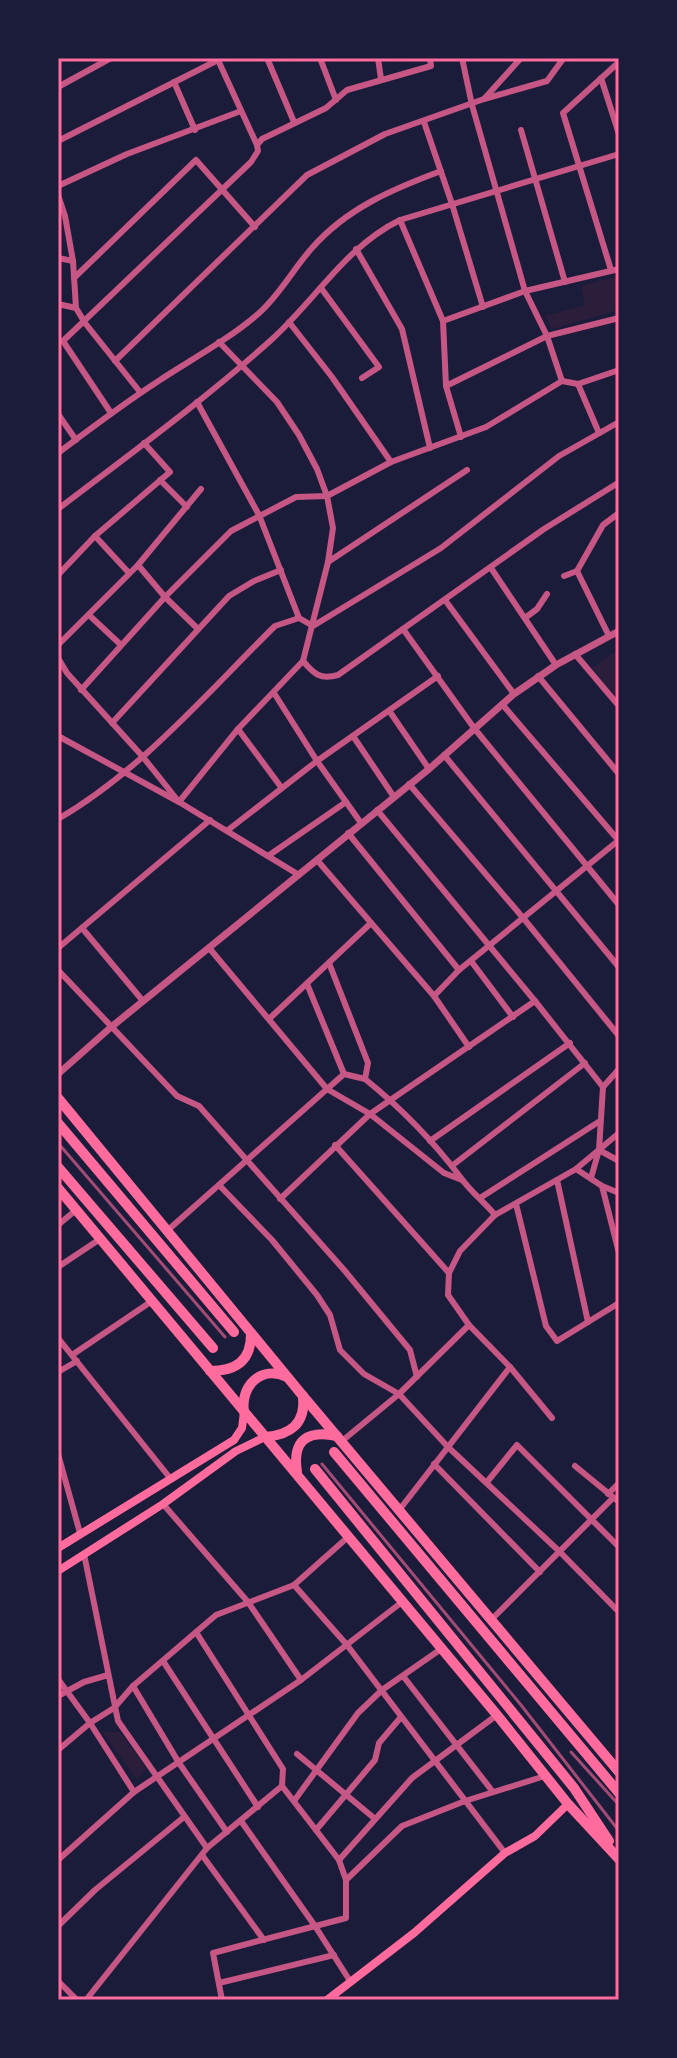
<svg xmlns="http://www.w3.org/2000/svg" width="677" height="2058" viewBox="0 0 677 2058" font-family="'Nunito Sans',sans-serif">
<rect width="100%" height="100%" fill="#1b1b3a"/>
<g fill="#2a1e3b">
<polygon points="619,276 619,310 552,329 545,316 585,305 581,286"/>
<polygon points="619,649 619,700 592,668"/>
<polygon points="102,1732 120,1732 146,1768 138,1780"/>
</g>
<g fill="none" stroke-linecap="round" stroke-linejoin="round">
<g stroke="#c65784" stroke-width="6">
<polyline points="267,58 294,122"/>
<polyline points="320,58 336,100"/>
<polyline points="378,58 381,79"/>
<polyline points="462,58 472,105 525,291 547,336 562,381"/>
<polyline points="218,60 257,145"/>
<polyline points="601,78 619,134"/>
<polyline points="174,82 195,130"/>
<polyline points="58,87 111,58"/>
<polyline points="484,99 547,81 563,59"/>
<polyline points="424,122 452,204 483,307"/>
<polyline points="521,130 565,282"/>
<polyline points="58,141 222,58"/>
<polyline points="58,186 127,154 241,111"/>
<polyline points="58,195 65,216 73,261 76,308 85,323 140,392"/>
<polyline points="400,220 443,321 446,386 461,437"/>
<polyline points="356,249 402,329 430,448"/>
<polyline points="58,258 73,261"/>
<polyline points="611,270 563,113 619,62"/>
<polyline points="74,278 196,160 255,227"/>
<polyline points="321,288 379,367 362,378"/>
<polyline points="58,304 76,308"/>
<polyline points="443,321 525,291 619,269"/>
<polyline points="289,322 332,377 391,462"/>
<polyline points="115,361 307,175 385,134 484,99 521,58"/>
<polyline points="578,384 599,433"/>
<polyline points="446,386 547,336 619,318"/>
<polyline points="197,402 259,515 299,618 313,626 441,548 559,456 619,422"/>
<polyline points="111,413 63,341 251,162 258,151 257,145 262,139 326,108 347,90 431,66 430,58"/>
<polyline points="58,414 76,440"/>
<path d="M58 453C90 429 123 404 157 382 190 360 228 340 258 314 280 295 293 269 312 248 347 208 393 189 441 171"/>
<polyline points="160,480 187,507"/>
<path d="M58 509C130 454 203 401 270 341 315 301 345 247 400 220L619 154"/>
<polyline points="95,536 129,573"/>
<polyline points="328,562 467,470"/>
<polyline points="138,565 165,597 198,629"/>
<polyline points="491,568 556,665"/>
<polyline points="58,575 95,536 170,472 144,443"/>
<polyline points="564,576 577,571"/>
<polyline points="445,600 514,694"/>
<polyline points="89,615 121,645"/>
<polyline points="525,618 537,609 547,594"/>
<polyline points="403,629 474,728 619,905"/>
<polyline points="609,636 577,571 603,525 619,513"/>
<polyline points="58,645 138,565 201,489"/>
<polyline points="575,654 619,706"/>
<polyline points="58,658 67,673 143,757 179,802 299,875"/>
<path d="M303 661C314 674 320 680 338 675L544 529 618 483 619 485"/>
<polyline points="538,676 619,774"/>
<polyline points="81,690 165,597 231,531 296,497 327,496 391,462 486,427 562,381 578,384 619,370"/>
<polyline points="274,693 317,761 361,823"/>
<polyline points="502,704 619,841"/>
<polyline points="390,712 429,769"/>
<polyline points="112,723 229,596 254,581 281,570"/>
<polyline points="238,729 281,787"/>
<polyline points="58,736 179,802 238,729 303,661 328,562 333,528 327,496 317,469 299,435 277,402 219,342"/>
<polyline points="353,736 394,797"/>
<polyline points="444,755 618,966"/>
<polyline points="409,784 524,919 619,1036"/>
<polyline points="377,810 535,1001 603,1087"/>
<path d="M58 819C141 771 207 693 275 626L299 618"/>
<polyline points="228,830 317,761 438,676"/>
<polyline points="348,833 459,970"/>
<polyline points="268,856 346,802"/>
<polyline points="317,860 434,996 469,1047"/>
<polyline points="82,928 143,1001"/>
<polyline points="58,948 210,820"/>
<polyline points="210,949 327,1089 370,1114 444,1173 462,1180"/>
<polyline points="471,961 513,1017"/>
<path d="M329 963 368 1063 365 1079C401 1108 434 1142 461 1178 471 1192 485 1203 495 1215"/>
<polyline points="58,970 177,1096 199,1106 345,1271 410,1350 417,1377"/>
<polyline points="307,984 344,1074"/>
<polyline points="434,996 459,970 619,840"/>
<polyline points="269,1019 371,923"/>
<polyline points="430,1141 570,1043"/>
<polyline points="335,1145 449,1273 448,1295 469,1325 510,1367 552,1418"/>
<polyline points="599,1150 619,1161"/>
<polyline points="453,1165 585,1063"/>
<polyline points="576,1169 602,1186 619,1253"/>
<polyline points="591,1178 599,1150 603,1087 619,1069"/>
<polyline points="557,1180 588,1322"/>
<polyline points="219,1185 272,1240 317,1295 330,1315 340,1350 364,1374 399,1394 448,1447 560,1552 619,1612"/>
<polyline points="602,1186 619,1193"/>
<polyline points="480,1198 600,1121"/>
<polyline points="280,1199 370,1114 535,1001"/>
<polyline points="516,1204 546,1326 557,1341 619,1303"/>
<polyline points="58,1225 76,1210"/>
<polyline points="168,1230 344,1074 365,1079"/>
<polyline points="58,1267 100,1239"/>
<polyline points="449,1273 460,1251 495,1215 576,1169 619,1133"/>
<polyline points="58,1338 170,1478"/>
<polyline points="72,1355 152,1301"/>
<polyline points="58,1372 77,1361"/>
<polyline points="342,1441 399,1394 469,1325"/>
<polyline points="58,1454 80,1533"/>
<polyline points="434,1464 540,1572"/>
<polyline points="575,1466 619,1502"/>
<polyline points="487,1482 517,1445 619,1547"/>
<polyline points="608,1494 619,1483"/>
<polyline points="163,1504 248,1602 301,1680"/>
<polyline points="400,1509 510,1367"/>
<polyline points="84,1554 118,1721 207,1848"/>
<polyline points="294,1585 347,1645 505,1853"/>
<polyline points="492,1619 613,1498"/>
<polyline points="196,1632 283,1769 282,1786"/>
<polyline points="163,1661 258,1807"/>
<polyline points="403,1676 493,1792"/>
<polyline points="58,1679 90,1723 134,1792"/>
<polyline points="133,1686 179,1763 227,1832"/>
<polyline points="58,1696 84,1682 108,1675"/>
<polyline points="58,1750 90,1723 114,1708 133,1686 216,1615 294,1585 348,1537"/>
<polyline points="297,1754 374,1818"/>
<polyline points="282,1786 339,1860 346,1880"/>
<polyline points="294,1801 358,1713 382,1690 441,1649"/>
<polyline points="241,1821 315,1926 350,1981"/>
<polyline points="316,1830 375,1760 379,1743 401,1717"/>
<polyline points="202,1855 264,1940"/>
<polyline points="58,1860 134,1792 301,1680 402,1602"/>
<polyline points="339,1860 412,1778 497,1715"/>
<polyline points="58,1926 95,1890 184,1817"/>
<polyline points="58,1981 77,2000"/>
<polyline points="219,1983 334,1955"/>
<polyline points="86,2000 207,1848 282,1786"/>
<polyline points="222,2000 213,1953 346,1918 346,1880 402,1826 465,1801 545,1776"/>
</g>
<polyline stroke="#c65784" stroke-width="7" points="58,1074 110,1028 429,769 514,694 556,665 619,631"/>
<g stroke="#ff6b9d" stroke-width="8">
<polyline points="58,1548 234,1440 242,1428 244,1412"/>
<polyline points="58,1571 163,1504 236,1451 265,1437"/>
<polyline points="327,2000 414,1933 505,1853 535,1836 568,1804"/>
</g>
<g stroke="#ff6b9d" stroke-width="10">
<polyline points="58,1098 303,1396 619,1772"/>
<polyline points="58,1123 234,1332"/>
<polyline points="58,1167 213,1348"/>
<polyline points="58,1188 497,1715 568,1804 619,1859"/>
<path d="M210 1371C236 1371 251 1361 251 1334"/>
<path d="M244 1412C240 1386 261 1365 287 1377"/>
<path d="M265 1437C290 1435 306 1424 303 1396"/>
<polyline points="334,1452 619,1793"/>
<polyline points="315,1469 574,1788 609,1841"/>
<path d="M297 1472C292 1440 307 1430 337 1436"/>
</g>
<g stroke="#a44b75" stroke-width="3">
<polyline points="58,1143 225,1337"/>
<polyline points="322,1464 521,1705 619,1831"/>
<polyline points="571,1752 619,1805"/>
</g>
</g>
<rect width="677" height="2058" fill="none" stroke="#1b1b3a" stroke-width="120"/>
<rect x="60" y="60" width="557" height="1938" fill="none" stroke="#ff6b9d" stroke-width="3"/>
</svg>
